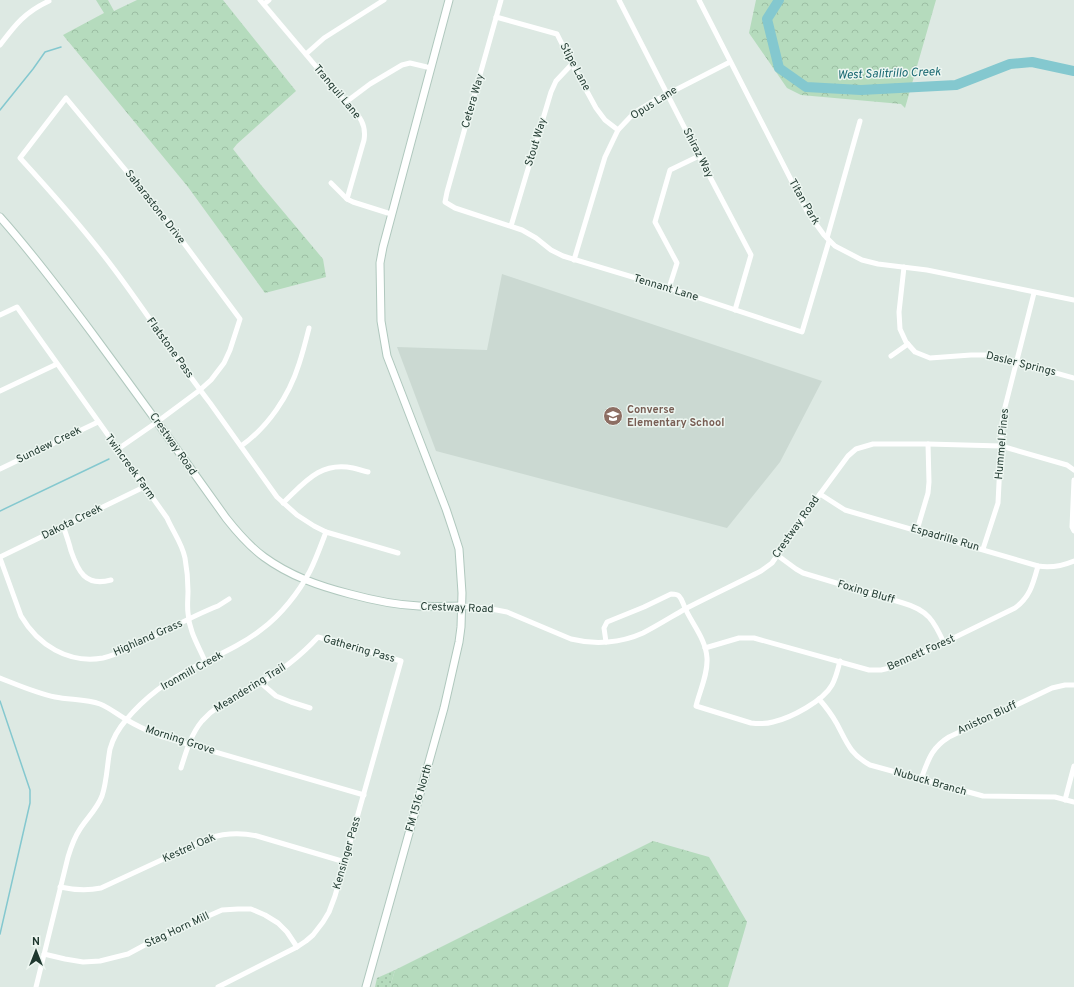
<svg xmlns="http://www.w3.org/2000/svg" width="1074" height="987" viewBox="0 0 1074 987" font-family="Overpass,sans-serif">
<defs>
<pattern id="grass-dots" width="8" height="8" patternUnits="userSpaceOnUse"><rect width="8" height="8" fill="#b5dbbd"/><path d="M2 2h.1M6 6h.1" fill="none" stroke="#9bbda3" stroke-width="1.8" stroke-linecap="round"/></pattern>
<pattern id="forest-crowns" width="20" height="18" patternUnits="userSpaceOnUse"><rect width="20" height="18" fill="#b5dbbd"/><path d="M2 6a3 3 0 1 1 6 0M12 15a3 3 0 1 1 6 0" fill="none" stroke="#9bbda3"/></pattern>
</defs>
<rect width="100%" height="100%" fill="#dde9e3"/>
<polygon fill="#cbd9d2" points="502,274 822,381 780,462 727,528 436,451 397,347 487,350"/>
<polygon fill="url(#grass-dots)" points="395,970 390,987 375,987 377,978"/>
<g fill="url(#forest-crowns)">
<polygon points="96,0 108,0 114,11 137,0 223,0 296,91 237,144 233,149 261,185 323,259 326,277 265,293 188,187 63,35 104,13"/>
<polygon points="756,0 936,0 905,108 901,104 801,95 787,88 749,33"/>
<polygon points="653,841 709,857 747,922 728,987 390,987 395,970"/>
</g>
<g fill="none" stroke-linecap="round" stroke-linejoin="round">
<g stroke="#84c8cf" stroke-width="1.5">
<polyline points="0,110 33,69 45,52 61,47"/>
<polyline points="0,511 109,459"/>
<polyline points="0,701 30,790 30,803 0,934"/>
</g>
<polyline stroke="#84c8cf" stroke-width="10" points="779,0 767,19 779,68 806,87 861,90 956,85 1010,64 1032,62 1074,71"/>
<g stroke="#b0c8be" stroke-width="9">
<g id="secondary">
<path d="M0 217C33 254 63 294 92 333 137 394 182 456 226 518 237 532 249 546 264 557 290 576 319 586 350 594 372 600 395 605 419 606 433 607 447 606 462 606"/>
<polyline points="366,987 444,708 459,642 461,627 462,593 459,549 453,530 446,509 387,356 381,321 380,263 383,247 449,0"/>
</g>
</g>
<g stroke="#fff" stroke-width="5">
<path d="M260 0 346 102C357 114 367 122 364 140L347 199"/>
<polyline points="501,0 447,192 445,202 455,208 522,230 536,238 551,250 563,256 669,288 802,332 829,241"/>
<polyline points="619,0 699,156 751,255 735,310"/>
<polyline points="699,0 808,213 824,235 835,246 862,260 878,264 927,270 1074,300"/>
<polyline points="264,4 269,0"/>
<polyline points="496,17 557,34 572,64 596,108 605,120 618,130"/>
<path d="M0 45C15 25 25 12 49 1L48 0"/>
<polyline points="306,54 324,38 384,0"/>
<polyline points="346,102 370,84 402,65 410,63 431,68"/>
<polyline points="331,183 347,199 353,202 391,214"/>
<polyline points="511,226 551,92 556,81 572,64"/>
<polyline points="827,238 860,121"/>
<polyline points="574,260 605,157 618,130 634,113 652,102 730,62"/>
<polyline points="904,267 899,312 900,329 906,342 915,352 930,358 971,355 987,355 1016,362 1074,378"/>
<polyline points="669,288 677,263 655,222 670,170 699,156"/>
<path d="M0 315 17 307 167 518C173 532 182 543 185 558 187 569 188 580 188 591 188 598 187 605 188 613 189 631 198 645 205 661"/>
<polyline points="891,356 908,344"/>
<polyline points="0,391 57,364"/>
<path d="M241 446C268 427 289 396 299 364 303 352 306 340 309 328"/>
<path d="M118 449 157 422 200 390 201 389 211 380 224 363 230 350 240 319 166 219 66 98 20 158C53 194 85 230 114 269 147 313 176 359 210 403L277 497 297 515 314 526 326 532 398 553"/>
<polyline points="0,469 98,422"/>
<polyline points="1074,480 1072,527 1074,531"/>
<path d="M820 494 845 510 1038 566C1051 568 1062 566 1074 561"/>
<path d="M283 503C304 483 320 461 353 468 358 469 363 471 368 472"/>
<path d="M63 526C66 534 69 543 71 551 78 571 85 587 111 580"/>
<polyline points="917,530 928,493 929,482 928,444"/>
<polyline points="983,549 998,503 1002,424 1004,411 1034,293"/>
<path d="M777 555 796 569 803 573 903 603C928 610 934 621 944 643"/>
<polyline points="0,557 144,487"/>
<path d="M0 558 21 616C38 645 68 664 103 658 117 655 130 648 143 642 168 630 192 616 218 606L229 599"/>
<path d="M462 606 486 608 507 612 571 639C595 645 621 643 643 633 657 626 671 617 685 609 710 596 736 584 761 571L772 563 820 494 848 456 856 449 873 444H928L1001 446 1067 465 1074 470"/>
<path d="M606 642 604 628 607 622 644 607 671 594C674 594 677 594 679 596 683 600 683 605 686 610 693 625 706 640 707 658 708 674 700 690 696 706L751 723C759 724 766 724 773 722 791 718 823 701 832 685 836 678 838 669 840 661"/>
<path d="M705 648 739 638H754L869 670H881L894 667 1015 608C1030 597 1033 584 1038 566"/>
<path d="M0 678C18 685 36 693 55 697 70 700 86 699 100 704 110 708 118 715 127 720 137 726 148 731 160 736L364 795"/>
<polyline points="261,683 276,696 291,702 310,708"/>
<path d="M819 699C826 707 832 715 837 724 847 743 850 754 870 765L983 796 1055 797 1074 802"/>
<path d="M181 768C186 752 191 734 202 721 218 703 233 699 253 688 277 674 299 658 318 637L401 661 335 896 329 912 323 922 313 935 306 941 297 947 218 987"/>
<path d="M921 779C928 761 931 748 949 737L1052 688 1065 685H1074"/>
<polyline points="1065,800 1074,766"/>
<path d="M60 887C74 890 86 891 101 888L209 838C225 833 240 832 257 836L345 862"/>
<polyline points="44,954 65,959 83,962 100,961 128,954 156,939 222,910 238,909 251,909 265,915 278,923 287,932 297,947"/>
<path d="M36 987 68 857C71 847 74 838 80 829 87 818 97 809 102 796 107 781 107 765 110 749 113 738 119 728 126 720 145 697 170 679 196 666 218 655 242 645 262 629 281 615 299 592 310 571 316 559 321 545 326 532"/>
</g>
<use href="#secondary" stroke="#fff" stroke-width="7"/>
</g>
<defs>
<g id="school-disc" transform="scale(1)"><circle r="9.5" fill="#8d6e63" stroke="#edf6f1"/><path d="M0-5L7-2L0 1L-7-2ZM-4 1L0 2.5L4 1V4Q0 6-4 4Z" fill="#fff"/></g>
</defs>
<g fill-rule="evenodd">
<use href="#school-disc" x="613" y="416"/>
</g>
<g text-anchor="middle" dominant-baseline="central" stroke-width="3" stroke-linejoin="round" paint-order="stroke">
<g font-size="11" fill="#1f382f" stroke="#edf6f1">
<text transform="translate(575 67) rotate(62)">Stipe Lane</text>
<text transform="translate(337 92) rotate(50)">Tranquil Lane</text>
<text transform="translate(473 101) rotate(-74)">Cetera Way</text>
<text transform="translate(654 103) rotate(-32)">Opus Lane</text>
<text transform="translate(536 142) rotate(-73)">Stout Way</text>
<text transform="translate(698 153) rotate(63)">Shiraz Way</text>
<text transform="translate(804 202) rotate(60)">Titan Park</text>
<text transform="translate(155 207) rotate(52)">Saharastone Drive</text>
<text transform="translate(666 288) rotate(17)">Tennant Lane</text>
<text transform="translate(170 348) rotate(54)">Flatstone Pass</text>
<text transform="translate(1021 364) rotate(14)">Dasler Springs</text>
<text transform="translate(173 444) rotate(55)">Crestway Road</text>
<text transform="translate(1002 444) rotate(-85)">Hummel Pines</text>
<text transform="translate(49 445) rotate(-26)">Sundew Creek</text>
<text transform="translate(130 467) rotate(54)">Twincreek Farm</text>
<text transform="translate(72 522) rotate(-26)">Dakota Creek</text>
<text transform="translate(796 527) rotate(-55)">Crestway Road</text>
<text transform="translate(945 538) rotate(16)">Espadrille Run</text>
<text transform="translate(866 592) rotate(16)">Foxing Bluff</text>
<text transform="translate(457 608) rotate(2)">Crestway Road</text>
<text transform="translate(148 638) rotate(-24)">Highland Grass</text>
<text transform="translate(359 649) rotate(16)">Gathering Pass</text>
<text transform="translate(921 653) rotate(-24)">Bennett Forest</text>
<text transform="translate(192 671) rotate(-29)">Ironmill Creek</text>
<text transform="translate(250 688) rotate(-32)">Meandering Trail</text>
<text transform="translate(987 718) rotate(-25)">Aniston Bluff</text>
<text transform="translate(180 740) rotate(18)">Morning Grove</text>
<text transform="translate(930 782) rotate(16)">Nubuck Branch</text>
<text transform="translate(419 798) rotate(-74)">FM 1516 North</text>
<text transform="translate(189 848) rotate(-24)">Kestrel Oak</text>
<text transform="translate(347 853) rotate(-74)">Kensinger Pass</text>
<text transform="translate(177 930) rotate(-25)">Stag Horn Mill</text>
</g>
<g font-size="11" font-weight="bold" fill="#785e54" stroke="#edf6f1" text-anchor="start">
<text x="627" y="410">Converse<tspan x="627" dy="13">Elementary School</tspan></text>
</g>
<g font-size="12" font-style="italic" fill="#1a6972" stroke="#edf6f1">
<text transform="translate(889 74) rotate(-2)">West Salitrillo Creek</text>
</g>
</g>
<g transform="translate(36 951)" stroke="#edf6f1" stroke-width="3" paint-order="stroke">
<path d="M0-3L7 15L0 10L-7 15Z" fill="#1f382f"/>
<text y="-6" font-size="11" font-weight="bold" text-anchor="middle" fill="#1f382f">N</text>
</g>
</svg>
